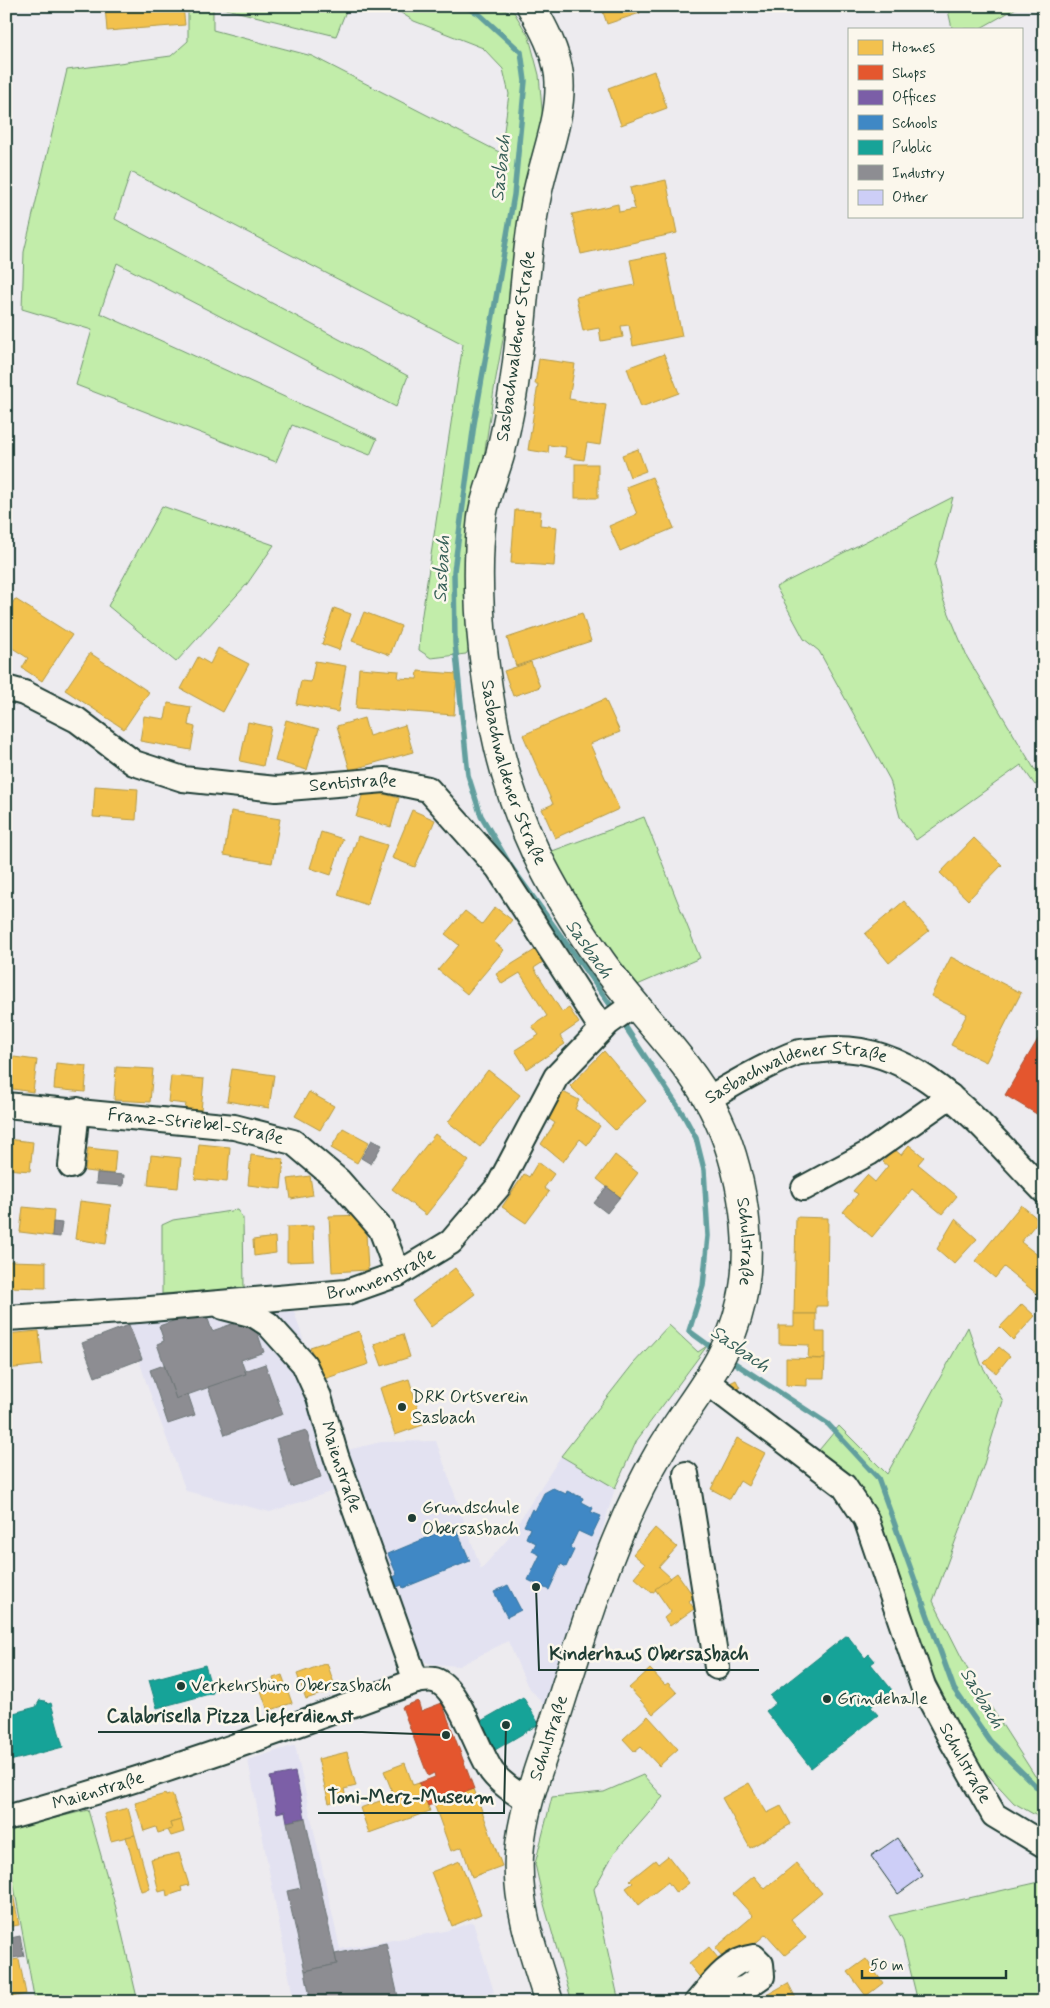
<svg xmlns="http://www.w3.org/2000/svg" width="1050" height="2008" viewBox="0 0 1050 2008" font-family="Mynerve,sans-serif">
<rect width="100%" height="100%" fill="#edebef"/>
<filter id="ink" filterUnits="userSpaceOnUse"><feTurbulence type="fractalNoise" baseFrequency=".02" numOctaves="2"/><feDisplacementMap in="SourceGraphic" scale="10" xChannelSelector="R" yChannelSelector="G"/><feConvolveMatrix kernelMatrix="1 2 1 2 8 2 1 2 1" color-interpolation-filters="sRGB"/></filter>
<g filter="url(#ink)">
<g fill="#e3e2f1">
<polygon points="286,1286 339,1452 381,1442 436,1441 481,1569 507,1540 561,1456 615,1488 580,1605 545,1706 527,1685 508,1641 459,1666 431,1664 416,1658 342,1488 270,1512 186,1491 147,1385 122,1306 162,1294"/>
<polygon points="295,1745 340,1949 445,1931 473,1922 494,1992 458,2002 294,2002 248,1760"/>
</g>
<g fill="#c2edaa" stroke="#70956f">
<polygon points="188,6 213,6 213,30 312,56 501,153 509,94 503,69 483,48 414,21 390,6 488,6 514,12 529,37 539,75 543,120 495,383 469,557 471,647 466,654 431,658 419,650 421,621 463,344 131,172 115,219 408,376 396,407 117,263 100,313 377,439 370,455 292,425 276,462 76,385 92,330 22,309 24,252 67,70 171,56 188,41"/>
<polygon points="214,6 348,6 336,36"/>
<polygon points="947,6 1020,6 979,29 954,29 952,28"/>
<polygon points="953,497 935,566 943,599 967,657 1035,770 1044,765 1044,780 1035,785 1021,765 916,840 900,817 890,780 819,651 804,639 776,587"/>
<polygon points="162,506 274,545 247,584 176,662 108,606"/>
<polygon points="644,817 700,958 635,986 608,949 547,853"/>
<polygon points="237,1210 243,1218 244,1288 162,1294 162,1225 173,1220"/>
<polygon points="669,1325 698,1352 707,1346 637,1440 615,1488 561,1456 633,1364"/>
<polygon points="968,1327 981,1364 1003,1401 983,1467 933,1601 971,1676 1035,1776 1044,1781 1044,1820 1014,1803 978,1764 925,1659 894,1576 881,1526 864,1494 815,1455 839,1426 887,1474"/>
<polygon points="643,1775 663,1797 614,1853 594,1889 619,2002 572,2002 544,1904 535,1864 552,1797 604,1792"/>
<polygon points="88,1810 116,1908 138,2002 35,2002 6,1842 6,1830"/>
<polygon points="1044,1881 1044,2002 918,2002 903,1941 889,1916"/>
</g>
<g fill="#f2c14e" stroke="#b39946">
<polygon points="105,6 183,6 185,25 107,31"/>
<polygon points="601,6 638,6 640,13 607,24"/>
<polygon points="654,71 667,108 621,125 608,88"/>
<polygon points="666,180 677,233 581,254 572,214 618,204 619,212 635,209 630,188"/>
<polygon points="665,253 682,336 633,346 629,325 621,326 623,337 601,341 599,328 583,331 576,297 635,285 630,260"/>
<polygon points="664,354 679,393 641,407 627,368"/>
<polygon points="539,359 575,364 569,399 606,405 600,445 587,443 584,460 565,457 566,447 549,445 548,453 528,450 538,384 535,384"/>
<polygon points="638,449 646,471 630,477 622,455"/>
<rect x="575" y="464" width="23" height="34"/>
<polygon points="652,477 674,528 620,551 609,526 637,514 626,487"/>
<polygon points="515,510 541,511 540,525 557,527 554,566 511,563"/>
<polygon points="15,599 72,635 42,681 22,668 28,658 6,644 6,613"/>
<polygon points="334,608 351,614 339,650 322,644"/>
<polygon points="364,612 401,626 390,655 352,641"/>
<polygon points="582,613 591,641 516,666 507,638"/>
<polygon points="218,648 249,664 223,712 181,689 198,657 210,664"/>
<polygon points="90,653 149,692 124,729 65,690"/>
<polygon points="315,661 346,666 338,712 296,704 301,681 311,682"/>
<polygon points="531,662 540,687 513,696 504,671"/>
<polygon points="359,668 399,671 398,678 417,679 418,671 457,674 454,715 356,708"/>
<polygon points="605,699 620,732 590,744 619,809 555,838 542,809 553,804 523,735"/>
<polygon points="168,703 191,707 188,725 195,727 191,750 140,741 144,716 165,719"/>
<polygon points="364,718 369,736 405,725 413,752 350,770 337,726"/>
<polygon points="286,720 319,729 307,770 275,761"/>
<polygon points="248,722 271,727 263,766 240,761"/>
<polygon points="95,786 138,789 136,820 93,817"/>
<polygon points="364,789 399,798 391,827 356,817"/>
<polygon points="412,810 435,820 415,867 392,858"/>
<polygon points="231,811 280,819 272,863 224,855"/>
<polygon points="321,832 343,839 331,875 310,868"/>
<polygon points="358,836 387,845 367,905 338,895"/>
<polygon points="974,838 1002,865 968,900 940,873"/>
<polygon points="904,901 929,931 889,963 865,934"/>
<polygon points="495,907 512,920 494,942 504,950 467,994 438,970 459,945 445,934 465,911 482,924"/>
<polygon points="535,950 543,962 534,968 562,1012 569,1008 579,1023 560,1036 565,1044 527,1069 515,1050 539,1035 532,1026 547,1016 520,973 502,984 496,974"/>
<polygon points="951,957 1021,993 986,1062 951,1045 967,1014 931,996"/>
<polygon points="604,1051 646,1101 615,1130 570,1086"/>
<polygon points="6,1056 37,1060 33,1092 6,1088"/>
<polygon points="56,1063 87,1066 85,1092 54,1089"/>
<polygon points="116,1067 153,1069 150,1102 114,1100"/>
<polygon points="232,1069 274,1075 269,1108 227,1101"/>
<polygon points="488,1070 520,1095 480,1147 448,1122"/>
<polygon points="171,1076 204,1079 201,1111 185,1109 186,1104 168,1102"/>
<polygon points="561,1091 579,1100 575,1109 600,1126 587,1145 580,1139 563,1162 541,1144 555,1123 546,1117"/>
<polygon points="309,1092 334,1106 320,1130 295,1116"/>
<polygon points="343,1128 369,1142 357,1163 331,1148"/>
<polygon points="435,1134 469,1161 426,1215 392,1189"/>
<polygon points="6,1139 33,1142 30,1171 6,1169"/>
<polygon points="199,1144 230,1147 227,1182 195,1179"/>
<polygon points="909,1145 924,1157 918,1164 957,1196 942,1214 912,1189 872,1237 843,1212 858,1194 853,1191 867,1175 875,1182 888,1166 883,1162 894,1149 901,1155"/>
<polygon points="88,1148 116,1151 114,1174 85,1171"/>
<polygon points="151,1155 181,1158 178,1188 148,1185"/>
<polygon points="251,1155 284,1159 281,1189 248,1185"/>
<polygon points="615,1155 638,1173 620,1197 597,1179"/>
<polygon points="538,1162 554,1174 544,1188 549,1192 526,1223 502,1207 524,1174 529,1177"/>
<polygon points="310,1176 313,1195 291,1199 288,1179"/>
<polygon points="80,1201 111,1205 106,1244 75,1239"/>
<polygon points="1021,1205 1039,1220 1021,1242 1044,1260 1044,1286 1037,1294 1004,1267 995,1278 975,1261"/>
<polygon points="23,1207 54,1210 52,1236 20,1232"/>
<polygon points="365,1215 368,1270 332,1272 329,1216"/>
<polygon points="796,1217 828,1218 827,1306 816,1306 816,1314 794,1314"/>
<polygon points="955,1219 977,1239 954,1264 937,1249"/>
<polygon points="313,1226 314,1261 287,1262 287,1227"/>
<polygon points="275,1237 276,1253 254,1256 253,1240"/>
<polygon points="8,1261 46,1262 46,1288 8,1287"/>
<polygon points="455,1268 475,1294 431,1327 412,1301"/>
<polygon points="1022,1304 1035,1316 1013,1340 1000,1327"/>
<polygon points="794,1314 816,1314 816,1332 825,1332 825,1359 808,1358 809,1345 779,1344 779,1326 794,1326"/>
<polygon points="39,1331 42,1365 6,1369 6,1334"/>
<polygon points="359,1331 369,1364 321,1380 310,1347"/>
<polygon points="403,1334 410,1357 382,1366 374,1344"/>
<polygon points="999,1347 1010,1356 996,1373 984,1363"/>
<polygon points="786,1358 825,1359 824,1378 807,1378 807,1386 786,1385"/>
<polygon points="409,1379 423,1425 395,1435 380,1388"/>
<polygon points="736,1380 740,1388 733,1392 728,1384"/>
<polygon points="737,1438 765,1453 748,1486 740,1481 730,1499 711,1489"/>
<polygon points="655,1528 677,1547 659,1567 671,1578 652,1593 634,1577 645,1564 633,1554"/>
<polygon points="677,1573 694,1597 689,1601 694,1609 670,1626 664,1618 671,1612 655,1589"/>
<polygon points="327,1663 336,1689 306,1699 297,1674"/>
<polygon points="650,1669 665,1685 668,1683 677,1693 653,1714 629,1688"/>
<polygon points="282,1675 292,1703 268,1711 260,1688 274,1683 273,1678"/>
<polygon points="648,1716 678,1749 659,1766 641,1747 635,1752 623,1739"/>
<polygon points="347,1752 356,1786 344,1789 346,1798 329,1803 318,1759"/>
<polygon points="405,1763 413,1785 419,1783 430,1811 369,1833 360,1808 394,1796 384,1771"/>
<polygon points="749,1783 767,1813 781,1806 791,1824 750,1848 722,1798"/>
<polygon points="474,1789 502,1866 472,1877 462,1847 451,1851 434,1804"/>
<polygon points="165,1794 166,1796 172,1794 181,1820 170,1823 172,1829 158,1833 156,1827 144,1831 135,1803"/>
<polygon points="128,1808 135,1835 111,1841 104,1814"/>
<polygon points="181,1820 184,1832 171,1836 168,1830 172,1829 170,1823"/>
<polygon points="135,1835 150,1889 141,1891 126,1837"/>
<polygon points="179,1853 189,1885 181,1887 182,1891 167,1896 166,1890 159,1892 151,1859"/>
<polygon points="668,1856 689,1883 676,1893 668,1882 639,1905 626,1888 633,1883 630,1880 655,1860 658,1864"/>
<polygon points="460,1861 481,1914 452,1926 431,1872"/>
<polygon points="796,1863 822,1893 791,1919 806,1938 785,1955 766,1934 730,1965 715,1948 753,1916 733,1894 754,1876 765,1889"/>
<polygon points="13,1894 19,1925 6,1927 6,1896"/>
<polygon points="709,1947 722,1963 702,1980 689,1964"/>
<polygon points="19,1959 26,1994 6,1998 6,1961"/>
<polygon points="866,1959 883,1983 866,1996 848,1972"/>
<polygon points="788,1983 798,2002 754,2002"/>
</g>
<g fill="#e4572e" stroke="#a94f30">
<polygon points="1044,1029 1044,1110 1040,1116 1005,1095"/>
<polygon points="418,1701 421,1711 442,1703 474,1789 428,1806 419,1783 435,1777 434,1773 428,1776 402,1707"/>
</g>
<polygon fill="#7b5ea7" stroke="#5f5484" points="295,1772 305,1818 287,1822 285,1811 277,1813 270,1777"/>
<g fill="#3f88c5" stroke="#35729a">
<polygon points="553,1488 566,1494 567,1491 583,1498 582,1502 593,1508 591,1512 601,1516 591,1537 578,1531 570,1548 574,1550 566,1567 561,1564 549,1590 528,1580 540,1555 532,1551 536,1543 526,1538 530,1528 524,1526 532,1509 535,1511 544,1493"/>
<polygon points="455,1526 470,1561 403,1588 402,1585 397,1587 393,1577 397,1575 388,1554"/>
<polygon points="508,1585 521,1610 507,1617 494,1592"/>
</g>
<g fill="#17a398" stroke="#19847a">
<polygon points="847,1635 865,1658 869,1654 875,1661 871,1664 892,1690 871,1707 878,1715 811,1768 766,1711 776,1703 770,1696"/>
<polygon points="205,1665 213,1693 157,1708 149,1680"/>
<polygon points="523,1697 539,1724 490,1753 474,1725"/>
<polygon points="40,1700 45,1701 48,1704 51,1703 63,1747 6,1762 6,1715 36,1707"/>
</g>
<g fill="#8d8d92" stroke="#6c7576">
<polygon points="372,1140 382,1145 371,1164 361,1158"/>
<polygon points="97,1173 124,1175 123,1186 96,1184"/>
<polygon points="607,1187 620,1197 607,1213 594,1203"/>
<polygon points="53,1222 62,1223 60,1237 52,1236"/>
<polygon points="205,1310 212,1331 252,1317 264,1352 241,1360 246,1374 176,1399 157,1344 164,1341 159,1326"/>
<polygon points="129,1325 142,1359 95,1377 82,1343"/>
<polygon points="265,1364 283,1414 225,1435 208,1387 246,1374 245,1371"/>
<polygon points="164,1365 176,1399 188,1394 195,1415 168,1424 150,1370"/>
<polygon points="306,1430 321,1477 291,1487 276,1439"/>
<polygon points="305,1818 337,1964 305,1971 287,1891 301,1888 287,1822"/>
<polygon points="20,1936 24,1956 7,1959 6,1939"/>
<polygon points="386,1943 399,2001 311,2002 305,1971 337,1964 335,1954"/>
</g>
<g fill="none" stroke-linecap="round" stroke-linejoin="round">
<g stroke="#629f9e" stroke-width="5.5">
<polyline points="464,6 478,13 521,52 525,81 514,195 474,424 454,571 455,643 468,775 481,816 510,865 614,1010"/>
<polyline points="621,1020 684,1116 696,1138 704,1170 708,1236 703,1286 689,1331 715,1350"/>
<polyline points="727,1358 828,1424 878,1478 954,1689 990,1741 1044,1794"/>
</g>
</g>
<polygon fill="#cdcef7" stroke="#1f3d34" points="897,1838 923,1876 898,1894 871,1856"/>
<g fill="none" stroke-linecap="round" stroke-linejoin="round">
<g stroke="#1f3d34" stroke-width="28">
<g id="minor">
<path id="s1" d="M6 688 24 693 77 720 134 763 183 779 276 789 385 780 428 789 498 868 602 1029"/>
<path id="s2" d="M708 1099C736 1082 765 1065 796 1053 804 1051 814 1051 822 1050 919 1039 983 1130 1044 1191"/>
<path id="s3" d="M6 1105 234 1127 293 1142 339 1181 381 1229 398 1274"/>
<polyline points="71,1166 77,1110"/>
<polyline points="804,1188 869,1153 950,1096"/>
<path id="s4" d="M223 1307 254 1315 268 1324 304 1364 319 1397 336 1456 416 1681"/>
<path id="s5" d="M6 1318 139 1310 347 1292 398 1274 451 1242 498 1187 556 1077 608 1023 633 1005"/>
<path id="s6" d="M707 1382 844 1486 866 1519 923 1686 952 1741 994 1815 1044 1845"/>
<polyline points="686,1474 717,1667"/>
<path id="s7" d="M6 1818C145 1780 281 1731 416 1681 423 1680 433 1678 439 1682 461 1694 477 1750 492 1772 502 1785 516 1793 529 1801"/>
<path d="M697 2002C712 1984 729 1960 754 1957L761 1964 762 1976 745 1988 700 2002"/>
</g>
</g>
<g stroke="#1f3d34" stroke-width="31">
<g id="major">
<path id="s8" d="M531 6C543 27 556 51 559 75 563 114 546 153 538 190 523 260 524 333 511 403 508 420 504 438 500 455 494 476 485 496 482 517 474 587 482 661 495 730 513 820 549 887 601 961 634 1008 677 1048 706 1096 740 1153 756 1240 741 1303 727 1365 690 1400 659 1453 612 1533 586 1623 558 1711 543 1758 522 1807 519 1856 516 1905 534 1955 549 2002"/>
</g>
</g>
<use href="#minor" stroke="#fbf7ec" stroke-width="24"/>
<use href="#major" stroke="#fbf7ec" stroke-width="28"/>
</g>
</g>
<g fill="#1f3d34" stroke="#fbf7ec" stroke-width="2">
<circle cx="402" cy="1407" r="5"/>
<circle cx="412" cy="1518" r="5"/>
<circle cx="181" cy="1686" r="5"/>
<circle cx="827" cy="1699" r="5"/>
</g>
<g text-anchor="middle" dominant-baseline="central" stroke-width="5" stroke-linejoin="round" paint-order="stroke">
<g font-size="18" fill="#1f3d34" stroke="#fbf7ec">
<text transform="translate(516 346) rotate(-82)">Sasbachwaldener Straße</text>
<text stroke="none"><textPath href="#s8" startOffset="785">Sasbachwaldener Straße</textPath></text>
<text stroke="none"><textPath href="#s1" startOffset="372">Sentistraße</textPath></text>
<text stroke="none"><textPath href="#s2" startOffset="95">Sasbachwaldener Straße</textPath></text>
<text stroke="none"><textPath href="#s3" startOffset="191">Franz-Striebel-Straße</textPath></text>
<text stroke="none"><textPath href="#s8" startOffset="1319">Schulstraße</textPath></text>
<text stroke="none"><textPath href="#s5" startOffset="380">Brunnenstraße</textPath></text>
<text stroke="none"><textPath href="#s4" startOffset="212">Maienstraße</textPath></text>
<text transform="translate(549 1738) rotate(-72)">Schulstraße</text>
<text stroke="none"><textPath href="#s6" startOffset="476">Schulstraße</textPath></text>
<text stroke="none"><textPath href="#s7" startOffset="96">Maienstraße</textPath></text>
</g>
<g font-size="18" fill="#1f3d34" stroke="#fbf7ec" text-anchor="start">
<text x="412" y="1397">DRK Ortsverein<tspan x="412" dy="21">Sasbach</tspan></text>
<text x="422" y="1508">Grundschule<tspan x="422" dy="21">Obersasbach</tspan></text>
<text x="191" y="1686">Verkehrsbüro Obersasbach</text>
<text x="837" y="1699">Grindehalle</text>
</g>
<g font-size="19" font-style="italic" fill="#355e57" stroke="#fbf7ec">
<text transform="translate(501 168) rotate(-84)">Sasbach</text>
<text transform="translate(442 569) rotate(-87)">Sasbach</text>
<text transform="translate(589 949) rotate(55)">Sasbach</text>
<text transform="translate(740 1349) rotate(35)">Sasbach</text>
<text transform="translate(982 1698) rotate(59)">Sasbach</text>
</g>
</g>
<path fill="none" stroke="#1f3d34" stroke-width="2" d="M536 1587L539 1670H759M446 1735L362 1732H98M506 1725L504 1813H318"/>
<g fill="#1f3d34" stroke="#fbf7ec" stroke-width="2">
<circle cx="536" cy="1587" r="5"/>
<circle cx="446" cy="1735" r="5"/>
<circle cx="506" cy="1725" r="5"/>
</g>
<g font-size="19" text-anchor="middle" font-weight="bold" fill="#1f3d34" stroke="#fbf7ec" stroke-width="5" stroke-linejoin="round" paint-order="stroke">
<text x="649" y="1660">Kinderhaus Obersasbach</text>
<text x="230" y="1722">Calabrisella Pizza Lieferdienst</text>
<text x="411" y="1803">Toni-Merz-Museum</text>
</g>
<rect width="1050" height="2008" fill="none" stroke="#fbf7ec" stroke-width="25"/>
<rect x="12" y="12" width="1025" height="1983" fill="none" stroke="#1f3d34" stroke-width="2" filter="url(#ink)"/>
<rect x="848" y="28" width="175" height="190" fill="#fbf7ec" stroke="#a3ada2"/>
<rect x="858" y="40" width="25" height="15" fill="#f2c14e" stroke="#a3ada2"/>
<text x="892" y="52" font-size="15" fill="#1f3d34">Homes</text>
<rect x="858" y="65" width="25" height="15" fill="#e4572e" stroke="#a3ada2"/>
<text x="892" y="78" font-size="15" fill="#1f3d34">Shops</text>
<rect x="858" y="90" width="25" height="15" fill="#7b5ea7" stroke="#a3ada2"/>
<text x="892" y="102" font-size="15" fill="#1f3d34">Offices</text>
<rect x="858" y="115" width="25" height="15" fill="#3f88c5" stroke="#a3ada2"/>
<text x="892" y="128" font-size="15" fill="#1f3d34">Schools</text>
<rect x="858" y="140" width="25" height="15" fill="#17a398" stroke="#a3ada2"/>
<text x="892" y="152" font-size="15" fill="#1f3d34">Public</text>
<rect x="858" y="165" width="25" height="15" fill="#8d8d92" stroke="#a3ada2"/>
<text x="892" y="178" font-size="15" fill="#1f3d34">Industry</text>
<rect x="858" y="190" width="25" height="15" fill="#cdcef7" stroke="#a3ada2"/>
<text x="892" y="202" font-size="15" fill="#1f3d34">Other</text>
<path d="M862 1970v8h144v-8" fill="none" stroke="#1f3d34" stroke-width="2.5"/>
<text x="870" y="1970" font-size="15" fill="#1f3d34" stroke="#fbf7ec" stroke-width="4" paint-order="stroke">50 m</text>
</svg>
